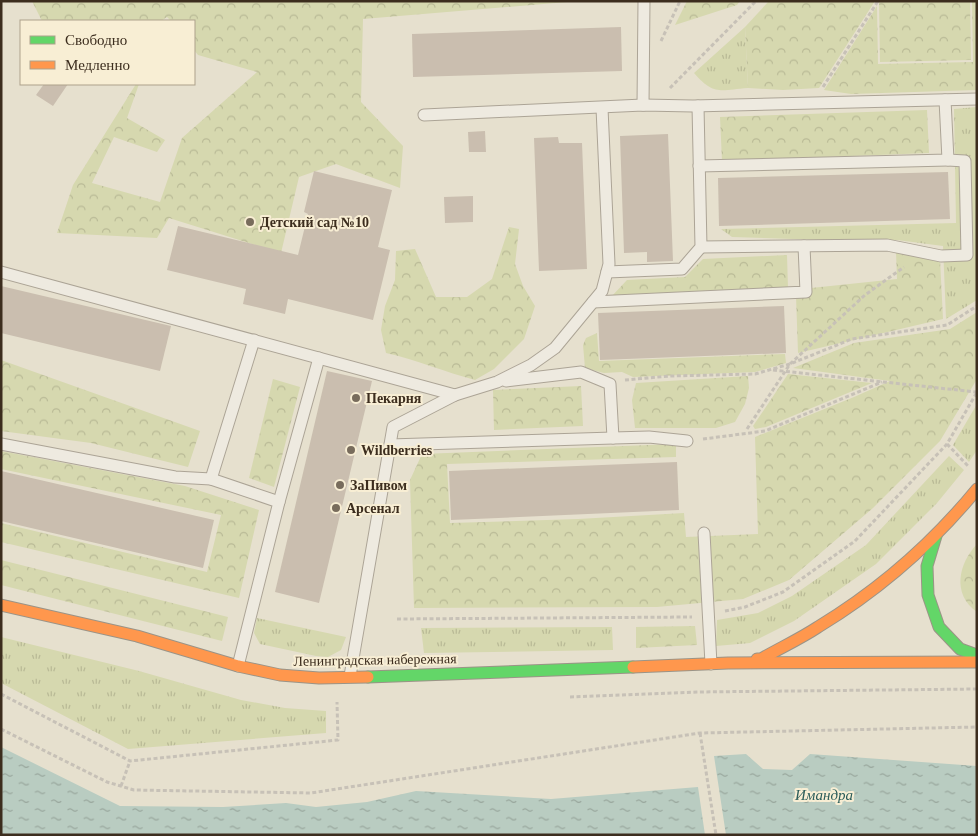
<svg xmlns="http://www.w3.org/2000/svg" width="978" height="836" viewBox="0 0 978 836" font-family="'Times New Roman',serif">
<defs>
<pattern id="grass-tufts" width="24" height="20" patternUnits="userSpaceOnUse" patternTransform="scale(1.25)"><rect width="24" height="20" fill="#d6d8af"/><path d="M3 7l-1-3M5 7V3M7 7l1-3M15 17l-1-3M17 17v-4M19 17l1-3" fill="none" stroke="#b9ba96"/></pattern>
<pattern id="forest-crowns" width="20" height="18" patternUnits="userSpaceOnUse" patternTransform="scale(1.25)"><rect width="20" height="18" fill="#d6d8af"/><path d="M2 6a3 3 0 1 1 6 0M12 15a3 3 0 1 1 6 0" fill="none" stroke="#b9ba96"/></pattern>
<pattern id="water-ripples" width="26" height="14" patternUnits="userSpaceOnUse" patternTransform="scale(1.25)"><rect width="26" height="14" fill="#b9ccc1"/><path d="M2 4q2-2 4 0t4 0M15 11q2-2 4 0t4 0" fill="none" stroke="#98a69c"/></pattern>
</defs>
<rect width="100%" height="100%" fill="#e6e0ce"/>
<g fill="url(#grass-tufts)">
<path d="M745 27 748 88C720 90 714 96 694 73Z"/>
<polygon points="977,107 977,300 946,319 943,246 897,240 855,241 732,237 721,229 956,223 954,109"/>
<polygon points="977,404 977,450 969,462 953,445"/>
<polygon points="949,456 964,470 937,503 876,564 794,621 750,643 716,646 717,620 758,613 792,596 866,545"/>
<polygon points="257,618 346,637 341,650 328,657 316,656 260,644 254,633"/>
<polygon points="612,627 613,650 424,653 421,628"/>
<polygon points="1,637 139,671 241,700 285,708 326,711 326,733 128,749 1,683"/>
</g>
<g fill="url(#forest-crowns)">
<polygon points="32,1 579,1 363,19 361,102 403,146 400,188 336,164 299,177 281,253 169,218 157,238 57,233 73,185 136,84 139,84 127,118 165,140 157,152 114,137 92,183 160,202 182,138 257,72 198,55 194,50 194,21 171,21 167,17 161,21 42,21"/>
<polygon points="687,1 740,1 737,5 675,25"/>
<polygon points="769,1 875,1 819,88 783,90 748,88 745,27"/>
<polygon points="879,1 970,1 971,60 880,62"/>
<polygon points="972,1 977,1 977,90 851,94 824,90 877,6 878,64 973,62"/>
<polygon points="927,110 929,153 722,161 720,117"/>
<path d="M509 227 519 229 515 264 523 286 535 306 524 339 494 369 475 380C445 372 417 360 386 353L381 330 385 306 395 280 396 251 415 249 436 297H467L492 279Z"/>
<polygon points="896,252 940,259 943,319 798,353 796,296 811,295 811,288 897,279"/>
<polygon points="787,255 788,288 611,297 627,280 685,277 703,259"/>
<polygon points="977,312 977,379 940,441 873,508 789,580 743,599 657,607 414,608 410,480 422,454 676,444 676,457 447,464 450,523 578,519 684,513 686,537 758,534 755,437 854,397 890,381 793,368 854,343 950,329"/>
<polygon points="597,333 599,361 785,354 786,363 755,372 633,377 622,372 604,373 585,368 583,345 586,338"/>
<polygon points="1,360 200,431 188,467 91,443 1,431"/>
<polygon points="788,374 872,383 766,427 755,429 753,426"/>
<polygon points="748,376 749,388 745,404 735,422 716,428 635,428 632,400 636,383"/>
<polygon points="273,379 300,387 274,487 249,478"/>
<polygon points="581,386 583,426 494,430 493,390"/>
<polygon points="1,451 185,486 259,510 239,598 1,542 1,523 207,572 221,515 1,469"/>
<path d="M977 544V612C951 594 959 563 977 544Z"/>
<polygon points="1,560 228,617 222,641 1,585"/>
<polygon points="695,626 697,645 636,648 636,627"/>
</g>
<g fill="url(#water-ripples)">
<polygon points="1,747 120,806 223,807 286,803 316,807 367,802 416,791 551,799 698,787 705,835 1,835"/>
<polygon points="746,754 763,769 792,770 810,754 977,766 977,835 726,835 714,756"/>
</g>
<g fill="#cabeaf">
<polygon points="621,27 622,71 413,77 412,34"/>
<polygon points="44,84 68,84 53,106 36,95"/>
<polygon points="485,131 486,152 469,152 468,132"/>
<polygon points="668,134 673,261 647,262 647,252 624,253 620,136"/>
<polygon points="558,137 559,143 582,143 587,269 539,271 534,138"/>
<polygon points="314,171 392,190 378,247 390,250 373,320 288,299 285,314 243,304 246,289 167,270 178,226 298,255 308,214 304,212"/>
<polygon points="948,172 950,219 719,226 718,178"/>
<polygon points="473,196 473,222 445,223 444,197"/>
<polygon points="1,286 171,326 160,371 1,333"/>
<polygon points="784,306 786,353 600,360 598,313"/>
<polygon points="327,371 372,381 319,603 275,592"/>
<polygon points="677,462 679,510 451,520 449,471"/>
<polygon points="1,471 214,520 203,568 1,521"/>
</g>
<g fill="none" stroke-linecap="round" stroke-linejoin="round">
<g stroke="#aca496" stroke-width="13">
<g id="lane">
<polyline points="643,105 644,1"/>
<polyline points="424,115 643,105 693,106 977,99"/>
<polyline points="699,166 948,160 945,100"/>
<polyline points="701,247 887,245 941,256 967,255 965,161 948,160"/>
<polyline points="1,272 455,395"/>
<polyline points="607,272 682,269 701,247 698,106"/>
<polyline points="593,302 806,292 804,246"/>
<polyline points="506,381 581,372 610,384 613,438 649,437 687,441"/>
<polyline points="1,444 175,477 211,479 279,502 238,666"/>
<polyline points="390,445 613,438"/>
<polyline points="211,479 254,340"/>
<polyline points="279,502 319,358"/>
<polyline points="704,533 711,664"/>
<polyline points="350,676 393,427 455,395 497,382 531,365 555,348 602,291 609,264 602,108"/>
</g>
</g>
<g stroke="#9b9487" stroke-width="13">
<g id="fast">
<polyline points="936,536 927,566 928,595 939,627 960,649 977,655"/>
<polyline points="368,677 633,667"/>
</g>
</g>
<g stroke="#9b9487" stroke-width="13">
<g id="slow">
<polyline points="1,605 137,636 238,666 280,675 319,678 368,677"/>
<path d="M757 659H761C780 648 800 639 818 627 879 590 932 544 977 489"/>
<polyline points="633,667 728,663 977,662"/>
</g>
</g>
<g stroke="#c7c1b7" stroke-width="3" stroke-dasharray="4 2.5" stroke-linecap="butt">
<polyline points="661,41 680,1"/>
<polyline points="823,87 878,1"/>
<polyline points="670,88 756,1"/>
<polyline points="773,370 976,392"/>
<polyline points="625,380 670,376 755,374 790,364 852,339 947,325 977,306"/>
<polyline points="747,429 790,364 865,295 904,267"/>
<polyline points="703,439 765,431 882,382"/>
<polyline points="947,444 969,467"/>
<polyline points="725,611 745,607 783,592 855,541 947,444 977,392"/>
<polyline points="397,619 692,617"/>
<polyline points="1,694 130,761 338,740 337,702"/>
<polyline points="570,697 697,692 977,689"/>
<polyline points="1,729 107,782 134,790 311,793 700,733 977,727"/>
<polyline points="700,733 716,835"/>
<polyline points="121,786 130,761"/>
</g>
<use href="#lane" stroke="#eeeae0" stroke-width="11"/>
<use href="#fast" stroke="#63d668" stroke-width="11"/>
<use href="#slow" stroke="#ff974d" stroke-width="11"/>
</g>
<g fill="#786c5c" stroke="#f8eed4" stroke-width="2">
<circle cx="250" cy="222" r="5"/>
<circle cx="356" cy="398" r="5"/>
<circle cx="351" cy="450" r="5"/>
<circle cx="340" cy="485" r="5"/>
<circle cx="336" cy="508" r="5"/>
</g>
<g text-anchor="middle" dominant-baseline="central" stroke-width="4" stroke-linejoin="round" paint-order="stroke">
<g font-size="14" font-weight="bold" fill="#3c2d1e" stroke="#f8eed4" text-anchor="start">
<text x="260" y="222">Детский сад №10</text>
<text x="366" y="398">Пекарня</text>
<text x="361" y="450">Wildberries</text>
<text x="350" y="485">ЗаПивом</text>
<text x="346" y="508">Арсенал</text>
</g>
<g font-size="14" fill="#3c2d1e" stroke="#f8eed4">
<text transform="translate(375 660) rotate(-1)">Ленинградская набережная</text>
</g>
<g font-size="15" font-style="italic" fill="#2c5d5a" stroke="#f8eed4">
<text x="824" y="795">Имандра</text>
</g>
</g>
<rect width="978" height="836" fill="none" stroke="#3c2d1e" stroke-width="5"/>
<rect x="20" y="20" width="175" height="65" fill="#f8eed4" stroke="#ada18b"/>
<rect x="30" y="36" width="25" height="8" fill="#63d668" stroke="#ada18b"/>
<text x="65" y="45" font-size="15" fill="#3c2d1e">Свободно</text>
<rect x="30" y="61" width="25" height="8" fill="#ff974d" stroke="#ada18b"/>
<text x="65" y="70" font-size="15" fill="#3c2d1e">Медленно</text>
</svg>
